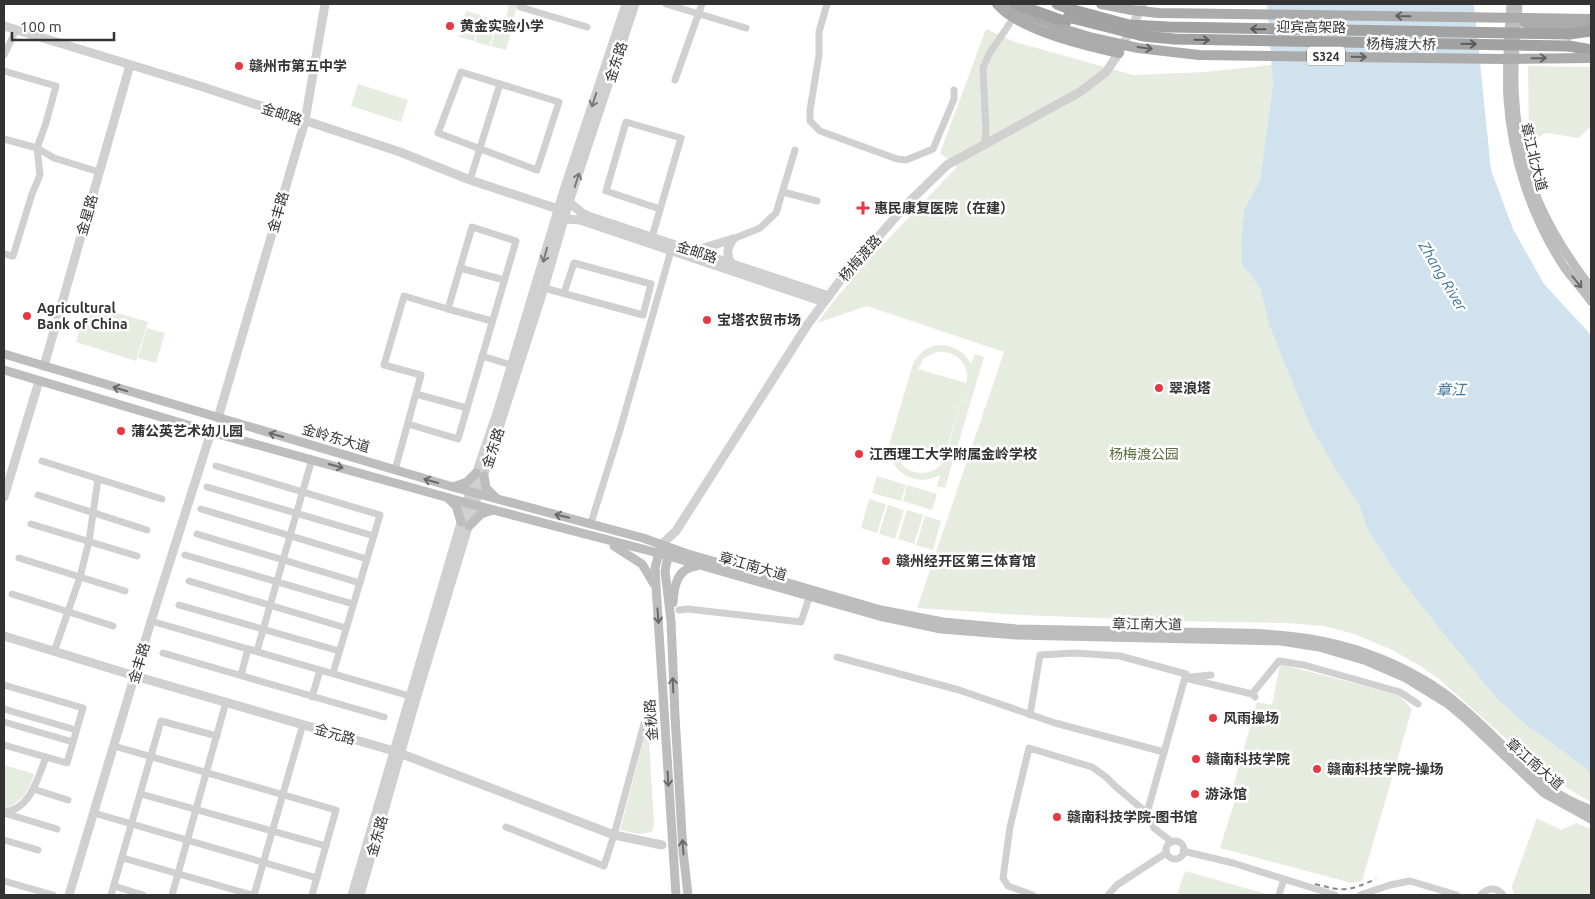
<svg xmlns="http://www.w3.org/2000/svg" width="1595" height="899" viewBox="0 0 1595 899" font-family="Ubuntu,'Noto Sans SC',sans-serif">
<rect width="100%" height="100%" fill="#fff"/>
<g fill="#e6ecdf" fill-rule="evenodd">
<polygon points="509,4 518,4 513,19 506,17"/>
<polygon points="466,11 481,15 474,41 459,37"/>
<polygon points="483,16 497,20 490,46 475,42"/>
<polygon points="499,20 513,25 506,50 491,46"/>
<polygon points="986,29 1015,42 1133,75 1205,72 1272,65 1273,84 1260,180 1244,210 1241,243 1242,264 1260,288 1269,325 1309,424 1336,470 1359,505 1368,531 1395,572 1439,628 1497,699 1525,724 1591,772 1591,802 1550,778 1439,679 1417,664 1390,649 1354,634 1324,626 1287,623 1170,621 1022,615 917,608 1004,352 867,306 817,323 837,297 871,257 957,167 940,153"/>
<polygon points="1528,66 1591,67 1591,126 1579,138 1546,133 1529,142"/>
<polygon points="358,84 408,100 401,122 351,106"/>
<polygon points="87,304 148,322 136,361 76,342"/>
<polygon points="147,328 165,333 156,363 138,358"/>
<path d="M941 345C954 346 965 352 971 364L975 354 984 357 945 488 937 486 940 475C915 489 885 470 890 441L914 361 924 350 932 346ZM936 352C954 350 969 362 967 380L944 461C928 484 892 471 896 445L944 458 966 383 918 369 924 358Z"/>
<polygon points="877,476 906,485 901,501 872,493"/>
<polygon points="907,485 937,494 932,510 903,501"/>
<polygon points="869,499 886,504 877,533 861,528"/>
<polygon points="888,505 904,510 895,539 879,534"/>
<polygon points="907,510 923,515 914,544 898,539"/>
<polygon points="925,516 941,521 933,550 916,545"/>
<polygon points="1280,664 1399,695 1412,709 1362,881 1352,883 1220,848 1235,800 1230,798 1257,702 1272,705"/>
<polygon points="648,723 654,824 652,832 639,834 620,830"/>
<path d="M4 765 34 774C29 790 22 804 4 808Z"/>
<polygon points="1537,818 1561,830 1576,823 1591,829 1591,895 1514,895 1512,886"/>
<polygon points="1185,871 1270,895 1177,895"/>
</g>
<polygon fill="#cfe2ee" points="1267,4 1474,4 1491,170 1513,229 1544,284 1591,335 1591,772 1525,724 1497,699 1439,628 1395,572 1368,531 1359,505 1336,470 1309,424 1269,325 1260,288 1242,264 1241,243 1244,210 1260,180 1273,84"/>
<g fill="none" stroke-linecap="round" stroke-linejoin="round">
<g stroke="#d0d0d0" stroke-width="7">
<polyline points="521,4 520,7 587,27"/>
<polyline points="666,4 746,28"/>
<polyline points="827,4 819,32 819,55 810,110 810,121 820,131 897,159 906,160 933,149 954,99 954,90"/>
<polyline points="4,55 16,30"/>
<polyline points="4,71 56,86 46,123 37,148 40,175 32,194 13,256 4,254"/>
<polygon points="461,72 559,102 537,170 438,133"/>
<polyline points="675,80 702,4"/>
<polyline points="4,139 37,148 54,158 99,172"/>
<polyline points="984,145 986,131 983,68 989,54 1010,23"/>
<polyline points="470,180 500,84"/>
<polyline points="783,192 817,201"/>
<polyline points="652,237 681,138 626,122 606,191 660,209"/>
<polyline points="733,239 760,228 776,213 795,150"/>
<polyline points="460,268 504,280"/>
<polyline points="544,288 643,315 651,284 574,263 564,293"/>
<polyline points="448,309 492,321"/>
<polyline points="482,356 511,365"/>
<polyline points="416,394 467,408"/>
<polyline points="42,461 162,499"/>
<polyline points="216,466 380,515 333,673"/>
<polyline points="395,470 421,375 384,365 404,296 448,309 472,227 516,241 458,439 408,424"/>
<polyline points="207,487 374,536"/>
<polyline points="38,495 147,530"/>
<polyline points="201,509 367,559"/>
<polyline points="591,523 620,430 672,247"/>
<polyline points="31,524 137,556"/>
<polyline points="197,534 360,583"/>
<polyline points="185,555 353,604"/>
<polyline points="19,558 125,591"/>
<polyline points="189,581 346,628"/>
<polyline points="12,594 113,626"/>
<polyline points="179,605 339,651"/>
<polyline points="679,610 688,609 801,622 811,592"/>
<polyline points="151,621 410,696"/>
<polyline points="54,652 80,577 89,541 98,479"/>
<polyline points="163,653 384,717"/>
<polyline points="837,657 959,690 1055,723 1164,752"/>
<polyline points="241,675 248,649 257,651 312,459"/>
<polyline points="1190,677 1211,675"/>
<polyline points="1185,678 1252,694 1255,697"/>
<polyline points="4,685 83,708 67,763 4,745"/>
<polyline points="1252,694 1279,661 1304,665 1400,692 1418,704"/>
<polyline points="312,697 320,670"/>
<polyline points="4,709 76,730"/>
<polyline points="1030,715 1040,655 1074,653 1120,656 1186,674 1147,813"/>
<polyline points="4,722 73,742"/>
<polyline points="114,746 336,810 312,895"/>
<polyline points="33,789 68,800"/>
<polyline points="141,794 326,846"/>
<path d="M4 812C30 810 38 778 46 757"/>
<polyline points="4,813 57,829"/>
<polyline points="94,813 317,878"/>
<polyline points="506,827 604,866 614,835 644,724"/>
<polyline points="4,840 38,850"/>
<circle cx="1175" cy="850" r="9"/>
<polyline points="1183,851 1233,863 1335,895"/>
<polyline points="123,858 252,895"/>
<polyline points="4,881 53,895"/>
<polyline points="114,886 143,895"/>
<polyline points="111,895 161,721 217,736"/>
<polyline points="172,895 226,702"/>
<polyline points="254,895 303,724"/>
<polyline points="1033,895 1008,886 1003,878 1010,827 1029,748 1092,767 1106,777 1115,786 1147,813 1154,828 1172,842"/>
<polyline points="1108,895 1117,885 1166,853"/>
<polyline points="1279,895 1284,879"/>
<polyline points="1360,895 1390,885 1410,881 1457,895"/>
<path d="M1481 895C1488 887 1497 887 1503 895"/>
</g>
<g stroke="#d0d0d0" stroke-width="9">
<polyline points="4,26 200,86 400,152 470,180 558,209"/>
<polyline points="569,202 582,213 591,217 829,296"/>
<polyline points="565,219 580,220 824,302"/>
<polyline points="694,251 733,239"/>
<path d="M731 263C726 254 727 248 733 239"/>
<polyline points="44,366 130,65"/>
<polyline points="218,418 305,121 325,4"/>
<polyline points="4,497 39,381"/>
<polyline points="662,544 676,531 808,324 842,278 907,204 947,165 1080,92 1106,72 1119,53 1143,4"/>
<polyline points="4,636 135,676 394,751 614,835 662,845"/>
<polyline points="69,895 151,621 211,432"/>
<polyline points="352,895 470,492 498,410 564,190 626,4"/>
<polyline points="360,895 416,699 484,474 544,288 569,202 635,4"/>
</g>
<g stroke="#bdbdbd" stroke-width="9">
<path d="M1511 4C1509 35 1506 67 1508 99 1512 158 1532 219 1565 268 1573 279 1583 290 1591 301"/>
<path d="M1518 4C1516 37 1512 70 1515 103 1520 176 1547 231 1591 288"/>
<path d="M4 354 453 487 643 538 688 554 881 610 943 622 1017 629C1069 630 1120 631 1172 632 1265 633 1338 630 1422 679 1461 701 1490 734 1522 764 1531 772 1538 781 1548 787 1561 797 1576 804 1591 810"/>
<polyline points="4,370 211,432 467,503 658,553 879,616 941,629 1016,635 1281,641 1319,647 1367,661 1404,677 1448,704 1466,719 1544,793 1591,819"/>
<polyline points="484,476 486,488 496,498"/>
<polyline points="453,487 467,482 476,473"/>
<polyline points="448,498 456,506 461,522"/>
<polyline points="469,526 481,514 493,510"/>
<polyline points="614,546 642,564 654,584"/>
<polyline points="660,549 655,568 656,586 676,895"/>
<polyline points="669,552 665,571 671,621 675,716 683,851 688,895"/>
<path d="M673 603C674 586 677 568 697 566"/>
</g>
<g stroke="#ababab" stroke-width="10">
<path d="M997 4C1019 30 1086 46 1119 53"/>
<polyline points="1002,4 1063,29"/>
<polyline points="1525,23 1591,25"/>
</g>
<g stroke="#a2a2a2" stroke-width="11">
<polyline points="1016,4 1066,22"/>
<polyline points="1057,4 1070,9"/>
<polyline points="1569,34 1591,31"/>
<polyline points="1569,46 1591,50"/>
</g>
<path stroke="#888" stroke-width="2" stroke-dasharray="5 4" stroke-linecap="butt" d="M1315 884C1345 892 1348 891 1376 879"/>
<g stroke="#ababab" stroke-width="10">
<polyline points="1101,4 1132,10 1158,13 1591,19"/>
<polyline points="1063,29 1093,38 1138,48 1199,55 1503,59 1591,58"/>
</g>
<g stroke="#a2a2a2" stroke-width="11">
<polyline points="1070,9 1129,25 1169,27 1569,34"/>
<polyline points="1068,17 1143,36 1174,39 1569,46"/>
</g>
</g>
<defs><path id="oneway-shaft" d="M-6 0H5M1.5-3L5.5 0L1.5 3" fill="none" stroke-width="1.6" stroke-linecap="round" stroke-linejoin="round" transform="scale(1.25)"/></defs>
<g stroke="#636363">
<use href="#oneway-shaft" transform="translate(1403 16) rotate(-179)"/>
<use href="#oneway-shaft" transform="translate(1145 48) rotate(8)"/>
<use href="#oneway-shaft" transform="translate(1359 57) rotate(1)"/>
<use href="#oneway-shaft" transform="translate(1539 58) rotate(-1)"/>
</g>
<g stroke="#5a5a5a">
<use href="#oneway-shaft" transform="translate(1258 29) rotate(-179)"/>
<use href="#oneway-shaft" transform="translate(1202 40) rotate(1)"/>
<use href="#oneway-shaft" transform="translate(1469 44) rotate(1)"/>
</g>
<g stroke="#7a7a7a">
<use href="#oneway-shaft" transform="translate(594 100) rotate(108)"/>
<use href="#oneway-shaft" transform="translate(577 180) rotate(-72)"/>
<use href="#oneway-shaft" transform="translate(545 255) rotate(106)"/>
</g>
<g stroke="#6a6a6a">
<use href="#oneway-shaft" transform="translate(1577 282) rotate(51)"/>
<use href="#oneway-shaft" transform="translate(120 389) rotate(-163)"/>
<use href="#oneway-shaft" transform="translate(276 435) rotate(-164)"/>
<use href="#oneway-shaft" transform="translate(336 466) rotate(16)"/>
<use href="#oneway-shaft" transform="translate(431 481) rotate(-164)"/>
<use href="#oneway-shaft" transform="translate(562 516) rotate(-166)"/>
<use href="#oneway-shaft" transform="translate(658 616) rotate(86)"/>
<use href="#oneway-shaft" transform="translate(673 685) rotate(-92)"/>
<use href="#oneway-shaft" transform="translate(668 779) rotate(87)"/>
<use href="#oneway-shaft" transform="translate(683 847) rotate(-94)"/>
</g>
<g fill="#e63946" stroke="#fff" stroke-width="2">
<circle cx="450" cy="26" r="5"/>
<circle cx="239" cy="66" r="5"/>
<path d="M860.5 200.5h5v5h5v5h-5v5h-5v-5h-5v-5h5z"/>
<circle cx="27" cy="316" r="5"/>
<circle cx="707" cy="320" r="5"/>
<circle cx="1159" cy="388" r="5"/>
<circle cx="121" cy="431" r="5"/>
<circle cx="859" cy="454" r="5"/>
<circle cx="886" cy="561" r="5"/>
<circle cx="1213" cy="718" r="5"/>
<circle cx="1196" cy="759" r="5"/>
<circle cx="1317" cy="769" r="5"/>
<circle cx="1195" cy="794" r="5"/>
<circle cx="1057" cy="817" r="5"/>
</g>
<g text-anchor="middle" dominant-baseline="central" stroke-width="5" stroke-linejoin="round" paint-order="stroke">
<rect fill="#fff" stroke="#707070" stroke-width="1" x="1307" y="46.5" width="38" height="19" rx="4"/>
<g font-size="12" font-weight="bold" fill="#333">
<text x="1326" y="56">S324</text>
</g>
<g font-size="14" font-weight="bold" fill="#333" stroke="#fff" text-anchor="start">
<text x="460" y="26">黄金实验小学</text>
<text x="249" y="66">赣州市第五中学</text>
<text x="874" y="208">惠民康复医院（在建）</text>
<text x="37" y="308">Agricultural<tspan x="37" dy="16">Bank of China</tspan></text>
<text x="717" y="320">宝塔农贸市场</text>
<text x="1169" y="388">翠浪塔</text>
<text x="131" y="431">蒲公英艺术幼儿园</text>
<text x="869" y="454">江西理工大学附属金岭学校</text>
<text x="896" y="561">赣州经开区第三体育馆</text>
<text x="1223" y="718">风雨操场</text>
<text x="1206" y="759">赣南科技学院</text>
<text x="1327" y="769">赣南科技学院-操场</text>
<text x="1205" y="794">游泳馆</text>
<text x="1067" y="817">赣南科技学院-图书馆</text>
</g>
<g font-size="14" fill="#333" stroke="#fff">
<text transform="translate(1311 27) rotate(1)">迎宾高架路</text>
<text transform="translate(1401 44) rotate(1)">杨梅渡大桥</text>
<text transform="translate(616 62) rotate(-72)">金东路</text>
<text transform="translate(282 114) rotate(18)">金邮路</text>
<text transform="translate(1534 157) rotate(76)">章江北大道</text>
<text transform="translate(278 212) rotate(-74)">金丰路</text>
<text transform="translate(87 215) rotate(-74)">金星路</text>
<text transform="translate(697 252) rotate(18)">金邮路</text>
<text transform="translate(860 258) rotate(-49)">杨梅渡路</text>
<text transform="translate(336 438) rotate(16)">金岭东大道</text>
<text transform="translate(493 448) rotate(-72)">金东路</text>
<text transform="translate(753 566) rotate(16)">章江南大道</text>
<text transform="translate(1147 624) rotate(1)">章江南大道</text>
<text transform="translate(139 663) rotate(-73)">金丰路</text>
<text transform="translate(651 720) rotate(-94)">金秋路</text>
<text transform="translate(335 734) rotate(16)">金元路</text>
<text transform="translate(1535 764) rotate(41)">章江南大道</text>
<text transform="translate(377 836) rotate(-74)">金东路</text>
</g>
<g font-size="14" fill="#56703f" stroke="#fff">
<text x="1144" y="454">杨梅渡公园</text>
</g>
<g font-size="15" font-style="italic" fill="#3f7597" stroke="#fff">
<text transform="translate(1443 276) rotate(59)">Zhang River</text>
<text x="1451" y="389">章江</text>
</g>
</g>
<rect width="1595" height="899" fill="none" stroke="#333333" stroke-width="10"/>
<path d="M12 32v8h102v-8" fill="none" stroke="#333333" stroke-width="2.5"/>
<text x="20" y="32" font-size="15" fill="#333333" stroke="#ffffff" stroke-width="4" paint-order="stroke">100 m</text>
</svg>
